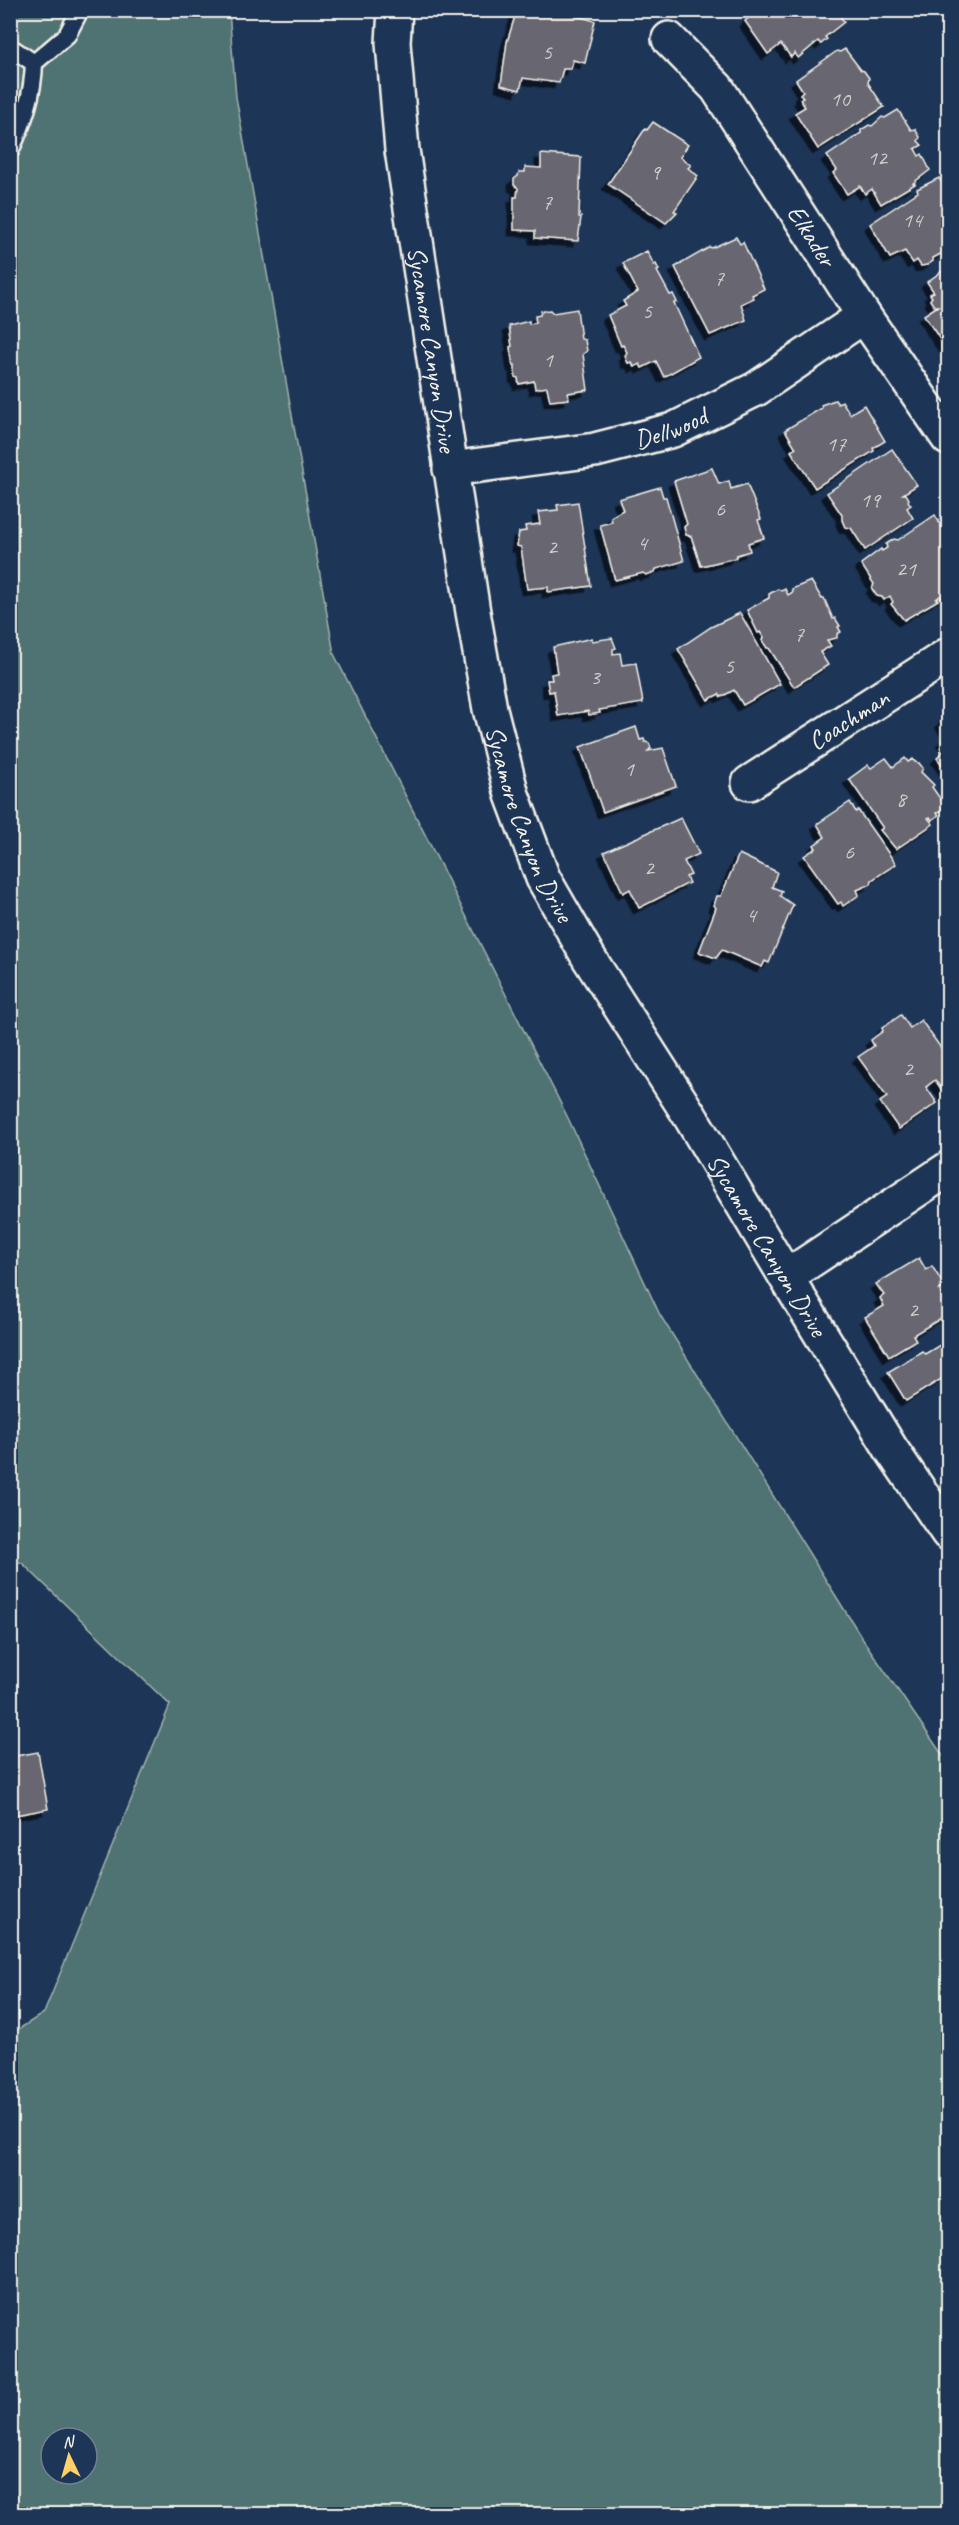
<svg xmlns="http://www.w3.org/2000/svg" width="959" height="2525" viewBox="0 0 959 2525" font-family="Caveat,sans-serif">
<defs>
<filter id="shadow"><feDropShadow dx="-5.5" dy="5.5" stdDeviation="0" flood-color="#0009"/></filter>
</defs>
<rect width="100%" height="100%" fill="#1d3557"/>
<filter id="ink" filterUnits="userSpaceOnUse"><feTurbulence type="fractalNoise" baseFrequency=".0167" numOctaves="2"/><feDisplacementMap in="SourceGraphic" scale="12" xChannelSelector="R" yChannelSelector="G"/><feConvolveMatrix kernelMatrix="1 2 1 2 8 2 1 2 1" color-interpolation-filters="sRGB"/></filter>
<g filter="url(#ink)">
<path fill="#507272" stroke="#a2b2ad" stroke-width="1.5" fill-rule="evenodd" d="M11 11H229L236 97 334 654 567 1116 660 1315 864 1641 948 1763V2514H11V2034L44 2013 170 1705 22 1563 11 1560ZM51 2438H87V2474H51Z"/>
<g fill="#676671" stroke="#f4f1e8" stroke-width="1.5" filter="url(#shadow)">
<polygon points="517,10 556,10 595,21 585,63 573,60 571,69 563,69 559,83 523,78 520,90 501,85 507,42"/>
<polygon points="756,10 837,10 844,22 825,37 827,39 821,44 818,41 798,58 795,53 791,57 781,44 768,54 745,21"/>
<polygon points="845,49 861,70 864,71 869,78 868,83 884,107 818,149 795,113 805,107 800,99 803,98 800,94 803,91 796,80 837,51 840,52"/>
<polygon points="898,110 911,130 915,129 920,137 918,141 922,145 915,149 919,156 922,154 930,170 913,183 915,184 881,204 872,189 865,194 860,186 847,194 833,173 837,170 827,156 861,133 861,130 869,125 872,126 882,117 885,118"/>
<polygon points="653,122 688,145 680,157 691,165 688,168 698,176 674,211 677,212 666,223 608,184 645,129 647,130"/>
<polygon points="541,154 581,157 579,217 581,217 578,241 535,238 535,231 514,230 514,197 517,197 518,188 514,185 514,179 518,176 519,172 525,172 525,167 541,168"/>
<polygon points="939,178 948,193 948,246 946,247 948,250 933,258 933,261 927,265 921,266 917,260 913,263 905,251 890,258 870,224 918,192 917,189"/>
<polygon points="736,237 740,244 743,242 764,289 752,295 754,298 741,304 746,320 710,335 675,267 710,247 712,248"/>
<polygon points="647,251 654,265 656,264 659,270 657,271 670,295 673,294 677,302 674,303 699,357 664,377 656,361 642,368 640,364 634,367 632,362 628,363 625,356 627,352 623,345 621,346 608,315 626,306 623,301 638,292 623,263"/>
<polygon points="948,267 948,348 947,350 924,315 938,306 934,306 930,300 932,297 930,294 934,292 927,282"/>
<polygon points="577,309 581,339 585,340 587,351 583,354 588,390 568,393 569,399 550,401 547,387 535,389 534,381 519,384 518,378 515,377 515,365 513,366 510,347 512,346 509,326 529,321 529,324 536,323 535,316 540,315 541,311 550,310 553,313"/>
<polygon points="835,400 838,404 842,401 850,414 864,405 885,441 873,448 874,451 815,488 791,451 796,448 785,430 822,408 821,405"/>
<polygon points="892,449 917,485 903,494 906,494 909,499 908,501 911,505 907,508 913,518 865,550 851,528 845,527 842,520 842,515 827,493"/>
<polygon points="712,468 719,484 729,481 731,489 747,484 761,519 758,520 764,538 748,543 750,551 737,555 735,558 701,566 691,536 686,535 684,527 687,524 674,481"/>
<polygon points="660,487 663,497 666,497 684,561 656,569 655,572 646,575 643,573 615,580 600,525 612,522 611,517 623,510 619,499"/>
<polygon points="578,502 591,586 548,592 548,587 527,589 521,547 517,546 519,532 526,531 525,526 540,524 538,512 558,510 557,505"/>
<polygon points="935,515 948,538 948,559 945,561 948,572 945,575 948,580 948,593 941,598 940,596 936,599 938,600 904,620 891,604 893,602 890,596 884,600 882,597 877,596 872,589 874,584 861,564 881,549 882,551 887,548 886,544 894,539 898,540"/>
<polygon points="811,581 822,599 824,598 833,619 835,618 840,626 838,627 841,632 837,634 837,638 827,640 831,646 820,652 828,665 794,687 769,648 767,648 762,640 764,638 760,632 758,633 747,610 769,598 769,594 778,589 781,591 785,589 788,595 793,592 792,589"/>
<polygon points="740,613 780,684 743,705 734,690 721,697 719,694 708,700 678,649 711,627"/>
<polygon points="592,638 592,641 612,638 616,648 613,649 613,654 620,653 622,665 636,663 643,703 599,710 600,713 589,715 588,711 558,716 554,691 549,692 547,680 552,680 551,674 557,673 553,647"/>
<polygon points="948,715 948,732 941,722"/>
<polygon points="636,727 640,740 644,739 645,742 649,743 651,748 648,751 663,748 676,786 603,812 580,747"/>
<polygon points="948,735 948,770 946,770 937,758 948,746 942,741"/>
<polygon points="886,758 893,767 905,758 908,762 913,759 915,762 919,763 923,768 921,772 934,785 932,787 946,807 937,813 939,815 932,820 930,817 928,818 933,824 896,849 880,830 883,828 849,779 868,765 871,768"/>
<polygon points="850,802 856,812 858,810 896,864 872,880 871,884 857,890 859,895 843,906 841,902 838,904 804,856 816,848 814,845 825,837 817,824"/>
<polygon points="681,818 699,854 684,861 691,875 686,877 689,883 639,908 630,889 623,893 604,852"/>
<polygon points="739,854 777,872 772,887 782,891 780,896 793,905 769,963 765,961 762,967 722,950 716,958 699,952 716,908 714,905 717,896 721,896"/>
<polygon points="901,1015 910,1028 921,1020 948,1058 948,1095 947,1097 935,1080 926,1087 937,1103 899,1129 880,1102 887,1097 858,1057 874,1046 871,1040 883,1031 882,1028"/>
<polygon points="919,1258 926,1270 932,1266 945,1287 939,1290 948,1305 948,1314 913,1335 916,1340 889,1356 865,1317 884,1306 880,1298 884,1295 876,1284"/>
<polygon points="948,1340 948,1380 946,1376 906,1401 888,1372 922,1351 925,1354"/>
<polygon points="38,1752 48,1809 10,1816 10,1757"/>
</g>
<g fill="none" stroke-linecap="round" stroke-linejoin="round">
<g stroke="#f4f1e8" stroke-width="21">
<g id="service">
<polyline points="10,47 34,63"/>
<path d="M10 151C24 121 33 96 34 63L67 35 80 10"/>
</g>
</g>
<g stroke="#f4f1e8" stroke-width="38">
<g id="minor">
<path id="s1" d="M395 10 393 43 402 150 473 612 490 709 512 795 543 878 589 958 690 1116 786 1277 891 1449 948 1533"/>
<path id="s2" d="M669 39 717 88 864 316 948 438"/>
<path id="s3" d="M450 469 595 450 673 430 756 389 864 316"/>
<path id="s4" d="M749 783 948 655"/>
<polyline points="786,1277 948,1169"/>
</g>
</g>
<use href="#service" stroke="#1d3557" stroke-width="16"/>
<use href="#minor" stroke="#1d3557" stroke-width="33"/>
</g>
</g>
<g text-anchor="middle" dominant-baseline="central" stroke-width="4.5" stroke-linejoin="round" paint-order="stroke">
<g font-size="22" fill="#d1ceca">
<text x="547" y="52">5</text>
<text x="840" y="99">10</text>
<text x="877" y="158">12</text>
<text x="655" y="172">9</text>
<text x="547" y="202">7</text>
<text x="912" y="220">14</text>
<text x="719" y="278">7</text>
<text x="647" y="311">5</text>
<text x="548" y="360">1</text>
<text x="836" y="444">17</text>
<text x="870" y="500">19</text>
<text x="720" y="509">6</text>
<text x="642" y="543">4</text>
<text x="552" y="547">2</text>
<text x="906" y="569">21</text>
<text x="799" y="634">7</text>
<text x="729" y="666">5</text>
<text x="595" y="677">3</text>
<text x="629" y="769">1</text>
<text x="901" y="799">8</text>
<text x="849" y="852">6</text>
<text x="649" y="868">2</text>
<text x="751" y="915">4</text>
<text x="908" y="1069">2</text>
<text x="913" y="1310">2</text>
</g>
<g font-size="26" fill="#f4f1e8" stroke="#1d3557">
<text stroke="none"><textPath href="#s2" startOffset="244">Elkader</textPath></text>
<text stroke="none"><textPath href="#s1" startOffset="342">Sycamore Canyon Drive</textPath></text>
<text stroke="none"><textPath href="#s3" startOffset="225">Dellwood</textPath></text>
<text stroke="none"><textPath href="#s4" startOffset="118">Coachman</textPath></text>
<text stroke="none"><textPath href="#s1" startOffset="828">Sycamore Canyon Drive</textPath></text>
<text stroke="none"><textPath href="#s1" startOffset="1314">Sycamore Canyon Drive</textPath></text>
</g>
</g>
<rect width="959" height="2525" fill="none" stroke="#1d3557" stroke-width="36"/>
<rect x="18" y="18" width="923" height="2489" fill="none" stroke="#f4f1e8" stroke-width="2" filter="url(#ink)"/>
<g transform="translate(69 2456) rotate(355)"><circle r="28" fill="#1d3557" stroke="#738091" stroke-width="1.5"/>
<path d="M0-4.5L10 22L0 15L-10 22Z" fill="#ffd166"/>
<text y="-9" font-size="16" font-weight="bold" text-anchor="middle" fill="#f4f1e8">N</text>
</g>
</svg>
